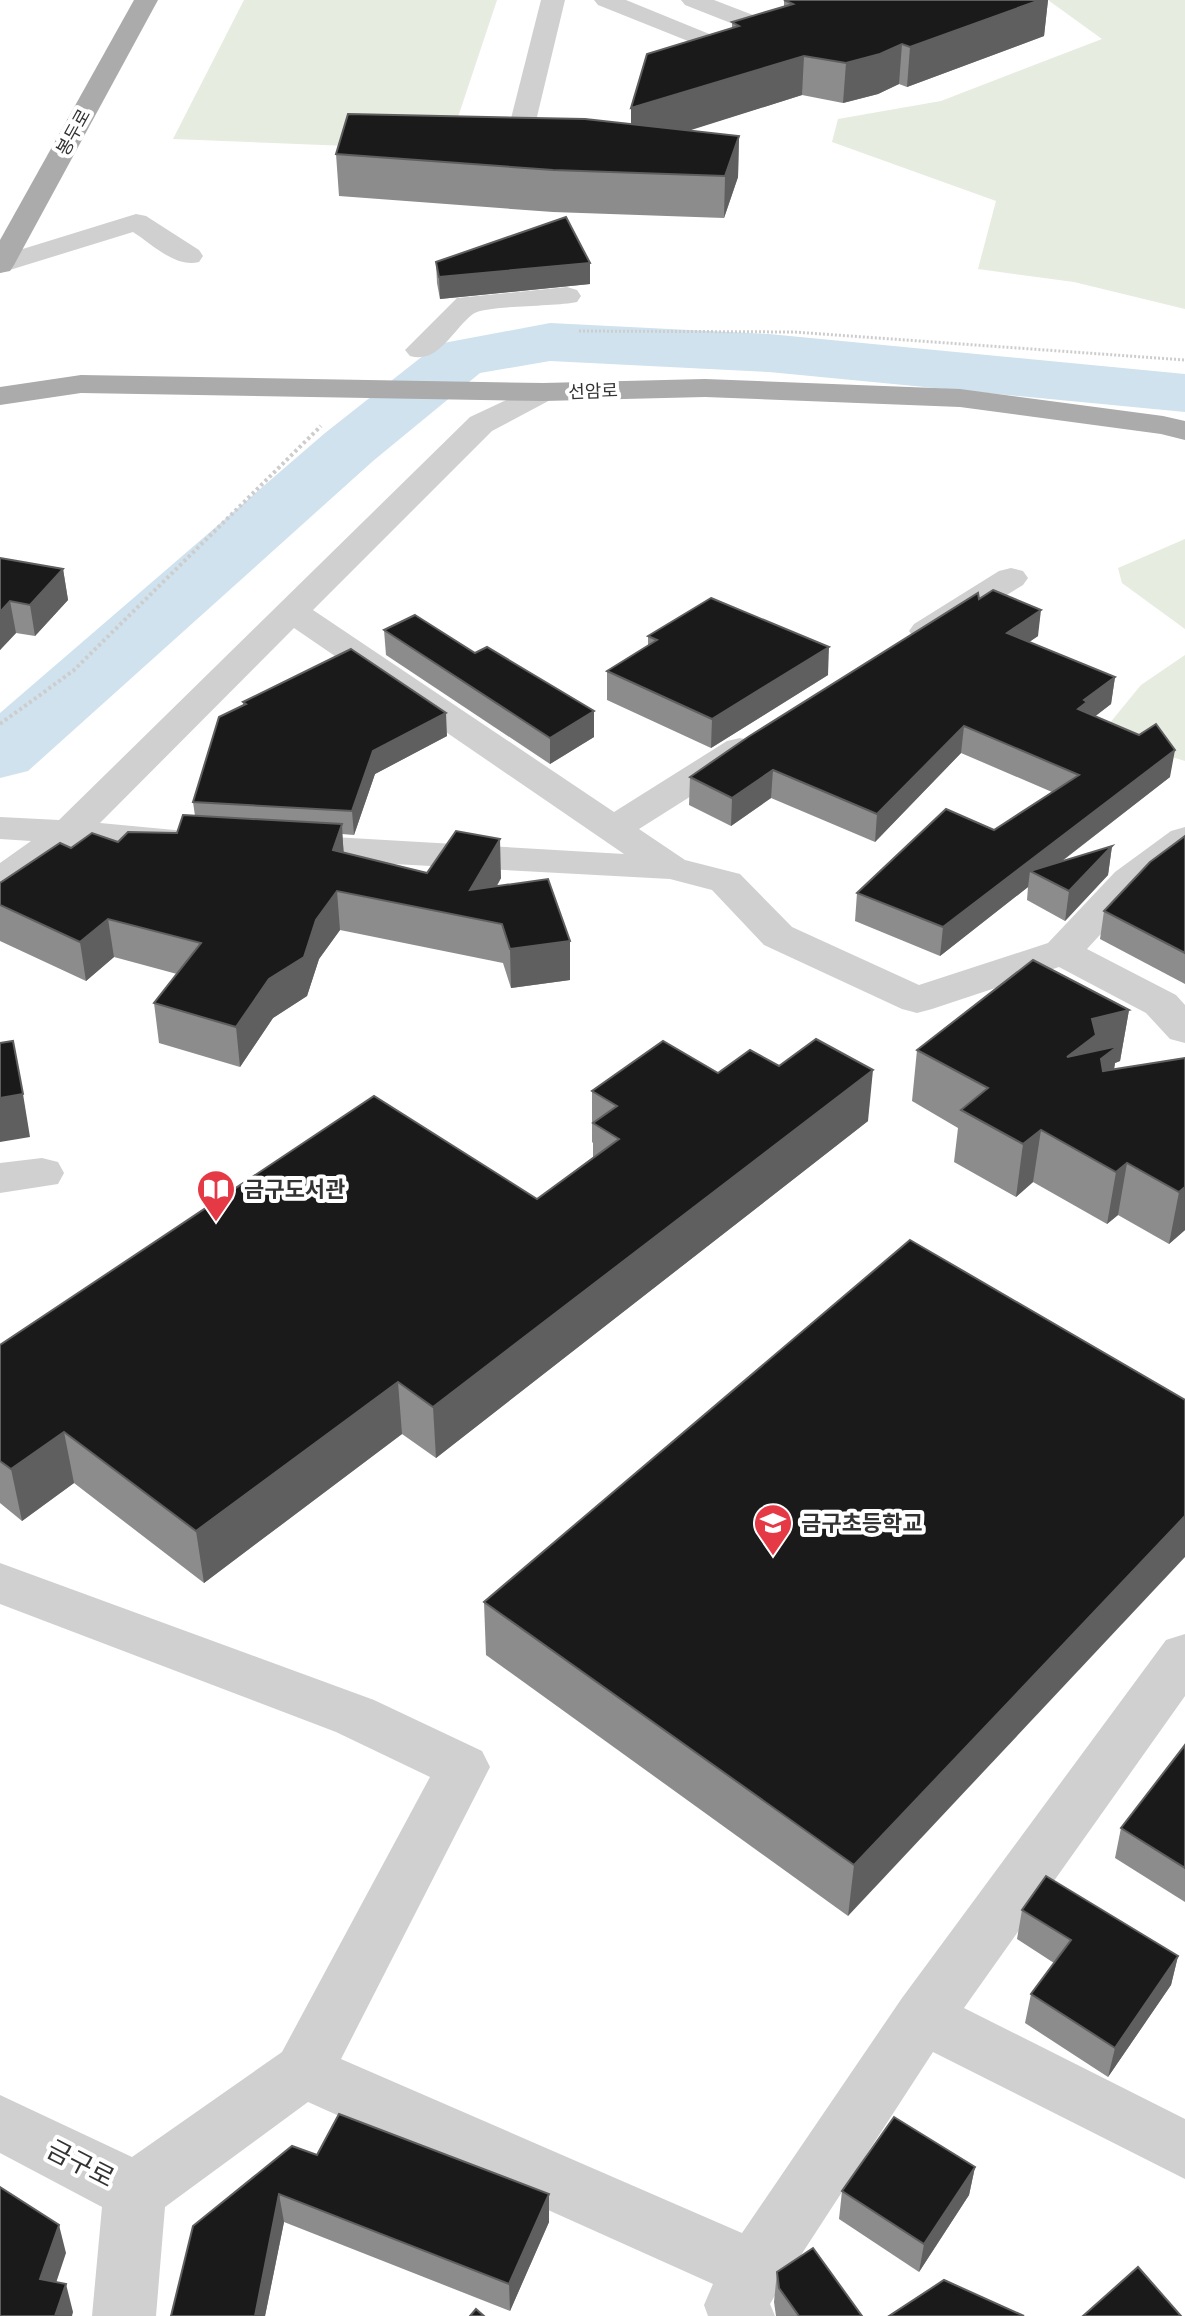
<svg xmlns="http://www.w3.org/2000/svg" width="1185" height="2316" viewBox="0 0 1185 2316" font-family="'Titillium Web','Noto Sans KR',sans-serif">
<rect width="100%" height="100%" fill="#fff"/>
<g fill="#e6ecdf">
<polygon points="244,0 497,0 447,150 173,139"/>
<polygon points="1048,0 1185,0 1185,309 1074,282 978,269 996,201 832,142 838,119 941,101 1102,39"/>
<polygon points="1185,539 1185,629 1122,583 1118,568"/>
<polygon points="1185,655 1185,761 1100,735 1141,685"/>
</g>
<g fill="none" stroke-linecap="round" stroke-linejoin="round">
<polygon fill="#cfe2ee" fill-rule="evenodd" points="550,323 769,334 1185,374 1185,412 769,372 550,361 480,373 373,461 28,771 0,778 0,713 325,433 438,344"/>
<polyline stroke="#cdcdcd" stroke-width="3" stroke-dasharray="2 2" stroke-linecap="butt" points="579,331 794,332 1185,360"/>
<polyline stroke="#cdcdcd" stroke-width="4" stroke-dasharray="3 3" stroke-linecap="butt" points="0,724 73,671 321,426"/>
<g fill="#d0d0d0" fill-rule="evenodd">
<polygon points="541,0 565,0 529,150 525,156 507,156 503,150"/>
<polygon points="594,0 626,0 724,40 751,31 685,5 681,0 714,0 774,23 846,0 881,0 877,5 723,55 598,5"/>
<path d="M136 214 146 216 199 250 203 256 199 262C175 268 152 244 133 232L0 273V256Z"/>
<path d="M567 287 577 290 581 296 577 302C555 307 485 305 473 314 452 330 439 364 410 356L405 350 457 298Z"/>
<polygon points="543,383 554,386 558,392 554,398 492,431 313,610 614,812 727,741 740,738 753,741 758,749 753,757 639,829 685,860 740,874 792,927 919,985 1048,943 1115,872 1171,831 1185,827 1185,857 1143,888 1087,949 1176,995 1185,1005 1185,1043 1170,1039 1146,1013 1059,967 932,1009 917,1013 902,1009 764,945 712,890 670,879 282,858 268,854 263,846 268,838 282,834 624,854 294,628 100,823 196,832 201,840 196,848 182,852 77,845 14,889 0,893 0,863 31,841 0,839 0,817 59,820 470,417"/>
<polygon points="1011,568 1023,571 1028,578 1023,585 938,638 926,641 914,638 909,631 914,624 999,571"/>
<polygon points="42,1158 58,1162 64,1173 58,1184 0,1193 0,1163"/>
<polygon points="0,1563 374,1700 482,1751 490,1767 341,2059 742,2233 902,1998 1166,1640 1185,1634 1185,1696 964,2008 1185,2119 1185,2179 933,2052 777,2292 770,2304 775,2316 708,2316 704,2305 713,2284 308,2102 165,2207 156,2316 92,2316 102,2207 0,2153 0,2095 132,2157 282,2052 430,1777 336,1732 0,1604"/>
</g>
<g fill="#ababab" fill-rule="evenodd">
<polygon points="134,0 158,0 14,265 10,271 0,273 0,240"/>
<polygon points="81,375 543,383 705,379 960,389 1163,416 1185,421 1185,440 1161,434 960,407 705,397 543,401 81,393 0,405 0,387"/>
</g>
</g>
<g fill="#8c8c8c">
<polygon points="784,0 1048,0 1044,36 907,87 899,84 878,94 843,103 802,95 689,130 739,136 738,177 724,218 553,212 339,196 336,154 631,124 631,108 732,28 732,22 784,7"/>
<polygon points="436,262 590,263 590,284 440,299 437,283"/>
<polygon points="0,558 63,569 68,600 35,636 16,633 0,650"/>
<polygon points="979,599 1038,636 1029,642 1115,677 1111,704 1095,716 1170,777 1061,862 1112,846 1108,875 1065,921 1027,900 1028,887 940,956 855,921 857,893 994,830 1052,792 961,753 875,842 771,798 731,826 689,805 690,777"/>
<polygon points="384,630 594,737 550,764 386,655"/>
<polygon points="648,636 828,675 711,748 607,700 607,671 648,646"/>
<polygon points="243,702 447,736 375,774 354,835 342,834 344,853 427,873 501,878 497,886 570,941 570,980 511,988 503,963 340,930 319,959 307,996 273,1018 240,1067 159,1043 154,1003 177,974 114,957 86,981 0,941 0,883 71,848 177,833 195,816 193,802 243,705"/>
<polygon points="1185,836 1185,984 1100,939 1104,911"/>
<polygon points="1129,1010 1120,1061 1115,1063 1114,1070 1185,1058 1185,1230 1169,1244 1118,1215 1107,1224 1033,1182 1016,1197 954,1162 958,1128 912,1101 917,1050"/>
<polygon points="718,1073 868,1121 436,1458 402,1434 204,1583 74,1483 22,1521 0,1503 0,1345 537,1199 593,1157 593,1143 592,1142 592,1091"/>
<polygon points="1185,1400 848,1916 486,1655 484,1602"/>
<polygon points="1185,1745 1185,1902 1115,1858 1121,1828"/>
<polygon points="1022,1910 1178,1956 1171,1985 1108,2077 1025,2023 1031,1994 1054,1963 1017,1939"/>
<polygon points="292,2146 317,2155 549,2194 549,2222 510,2311 284,2222 265,2316 171,2316"/>
<polygon points="975,2167 969,2195 919,2272 839,2219 842,2191"/>
<polygon points="777,2272 862,2316 776,2316 774,2302"/>
</g>
<g fill="#5f5f5f">
<polygon points="1040,0 1048,0 1044,36 907,87 910,47"/>
<polygon points="902,44 899,84 878,94 843,103 846,63"/>
<polygon points="804,56 802,95 631,149 631,108"/>
<polygon points="739,136 738,177 724,218 725,176"/>
<polygon points="590,263 590,284 440,299 439,277"/>
<polygon points="63,569 68,600 35,636 30,605"/>
<polygon points="10,601 16,633 0,650 0,612"/>
<polygon points="1041,610 1038,636 1003,660 1007,633"/>
<polygon points="829,647 828,675 711,748 712,719"/>
<polygon points="1115,677 1111,704 1084,725 1078,709 1084,700"/>
<polygon points="594,711 594,737 550,764 550,738"/>
<polygon points="446,713 447,736 375,774 354,835 352,811 373,751"/>
<polygon points="964,726 961,753 875,842 877,814"/>
<polygon points="1175,750 1170,777 1041,877 1030,871 1028,887 940,956 943,927"/>
<polygon points="773,770 771,798 731,826 732,798"/>
<polygon points="342,824 344,863 333,850"/>
<polygon points="500,839 501,878 477,919 470,890"/>
<polygon points="1112,846 1108,875 1065,921 1069,891"/>
<polygon points="337,891 340,930 319,959 307,996 273,1018 240,1067 236,1027 269,979"/>
<polygon points="108,919 114,957 86,981 80,942"/>
<polygon points="570,941 570,980 511,988 510,949"/>
<polygon points="1129,1010 1120,1061 1115,1063 1109,1098 1067,1057 1092,1019"/>
<polygon points="873,1070 868,1121 436,1458 433,1407"/>
<polygon points="23,1094 30,1137 0,1142 0,1098"/>
<polygon points="1041,1130 1033,1182 1016,1197 1023,1144"/>
<polygon points="1127,1163 1118,1215 1107,1224 1116,1172"/>
<polygon points="1185,1187 1185,1230 1169,1244 1179,1192"/>
<polygon points="398,1382 402,1434 204,1583 196,1531"/>
<polygon points="64,1432 74,1483 22,1521 11,1469"/>
<polygon points="1185,1516 1185,1557 848,1916 854,1865"/>
<polygon points="1178,1956 1171,1985 1108,2077 1115,2048"/>
<polygon points="975,2167 969,2195 919,2272 924,2244"/>
<polygon points="279,2194 284,2222 265,2316 255,2316"/>
<polygon points="549,2194 549,2222 510,2311 509,2284"/>
<polygon points="59,2225 66,2253 48,2307 40,2279"/>
<polygon points="66,2284 73,2312 72,2316 55,2316"/>
</g>
<g fill="#1a1a1a" stroke="#5f5f5f" stroke-width="2">
<polygon points="784,0 1040,0 910,47 902,44 880,54 846,63 804,56 631,108 647,54 739,26 732,22 793,4"/>
<polygon points="348,114 585,119 739,136 725,176 553,170 336,154"/>
<polygon points="566,217 590,263 439,277 436,262"/>
<polygon points="0,558 63,569 30,605 10,601 0,612"/>
<polygon points="993,590 1041,610 1007,633 1115,677 1084,700 1087,702 1078,709 1139,735 1156,724 1175,750 943,927 857,893 946,809 994,830 1079,775 964,726 877,814 773,770 732,798 690,777 748,737 978,593 979,599"/>
<polygon points="711,598 829,647 712,719 607,671 657,640 648,636"/>
<polygon points="415,615 475,653 487,647 594,711 550,738 384,630"/>
<polygon points="351,649 446,713 373,751 352,811 193,802 219,717 246,704 243,702"/>
<polygon points="183,815 342,824 333,850 427,873 456,831 500,839 470,890 548,879 570,941 510,949 502,924 337,891 316,920 304,957 269,979 236,1027 154,1003 201,943 108,919 80,942 0,905 0,883 60,843 71,848 92,833 118,842 128,832 177,833"/>
<polygon points="1185,836 1185,953 1104,911 1150,862"/>
<polygon points="1112,846 1069,891 1030,871"/>
<polygon points="1033,960 1129,1010 1092,1019 1096,1035 1067,1057 1118,1046 1101,1059 1103,1071 1185,1058 1185,1187 1179,1192 1127,1163 1116,1172 1041,1130 1023,1144 961,1110 988,1088 917,1050"/>
<polygon points="816,1039 873,1070 433,1407 398,1382 196,1531 64,1432 11,1469 0,1461 0,1345 374,1096 537,1199 619,1139 593,1123 617,1106 592,1091 663,1041 718,1073 750,1050 779,1066"/>
<polygon points="13,1041 23,1094 0,1098 0,1043"/>
<polygon points="910,1240 1185,1400 1185,1516 854,1865 484,1602"/>
<polygon points="1185,1745 1185,1868 1121,1828"/>
<polygon points="1046,1876 1178,1956 1115,2048 1031,1994 1071,1940 1022,1910"/>
<polygon points="339,2114 549,2194 509,2284 279,2194 255,2316 171,2316 193,2226 292,2146 317,2155"/>
<polygon points="894,2117 975,2167 924,2244 842,2191"/>
<polygon points="0,2187 59,2225 40,2279 66,2284 55,2316 0,2316"/>
<polygon points="813,2248 862,2316 799,2316 779,2288 777,2272"/>
<polygon points="1138,2267 1181,2316 1083,2316"/>
<polygon points="944,2280 1024,2316 889,2316"/>
<polygon points="476,2309 484,2316 470,2316"/>
</g>
<defs>
<g id="library-pin" transform="scale(2)"><path d="M0 17L-7.5 6A9.5 9.5 0 1 1 7.5 6Z" fill="#e63946" stroke="#fff"/><path d="M-6-4Q-3-5.5-.7-3.5V5Q-3 3-6 4ZM6-4Q3-5.5 .7-3.5V5Q3 3 6 4Z" fill="#fff"/></g>
<g id="school-pin" transform="scale(2)"><path d="M0 17L-7.5 6A9.5 9.5 0 1 1 7.5 6Z" fill="#e63946" stroke="#fff"/><path d="M0-5L7-2L0 1L-7-2ZM-4 1L0 2.5L4 1V4Q0 6-4 4Z" fill="#fff"/></g>
</defs>
<g fill-rule="evenodd">
<use href="#library-pin" x="216" y="1189"/>
<use href="#school-pin" x="773" y="1523"/>
</g>
<g text-anchor="middle" dominant-baseline="central" stroke-width="8" stroke-linejoin="round" paint-order="stroke">
<g font-size="18" fill="#333" stroke="#fff">
<text transform="translate(73 132) rotate(-61)">봉두로</text>
<text transform="translate(593 391) rotate(-2)">선암로</text>
</g>
<g font-size="22" font-weight="bold" fill="#333" stroke="#fff" text-anchor="start">
<text x="244" y="1189">금구도서관</text>
<text x="801" y="1523">금구초등학교</text>
</g>
<g font-size="26" fill="#333" stroke="#fff">
<text transform="translate(81 2163) rotate(27)">금구로</text>
</g>
</g>
</svg>
